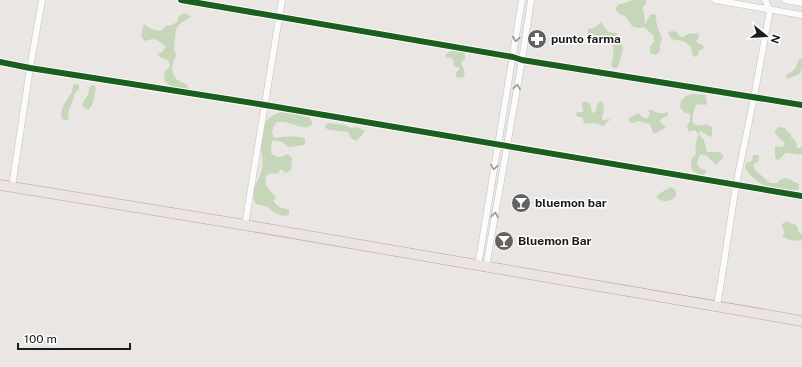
<svg xmlns="http://www.w3.org/2000/svg" width="802" height="367" viewBox="0 0 802 367" font-family="'Public Sans',sans-serif">
<rect width="100%" height="100%" fill="#e9e6e3"/>
<g fill="#c6d7b9">
<path d="M632 0H646V3L642 8 644 13 645 24 651 14 656 15C656 27 659 29 662 39L660 45V51L656 55 650 53V47L654 42 653 35 644 27 638 28 632 26 625 16 619 14 615 9 619 4 625 3Z"/>
<path d="M185 13 191 17 180 24 176 29 174 49 176 55 172 67 173 74 176 79 187 85 189 91C175 89 153 82 170 66L168 60 162 58 157 54 162 52 166 47C158 40 156 37 145 41L141 36 144 24C150 29 154 30 161 31L166 26 172 25 177 22 179 16Z"/>
<path d="M601 22 608 32 617 33V36L622 41 623 50 618 66 617 68H613L611 65C614 56 617 40 604 38 600 37 601 39 597 38 594 38 590 36 587 35L588 29 594 28Z"/>
<path d="M671 31 677 32C679 39 684 38 689 33L692 34 698 33 699 36 696 42 702 45 704 48 699 51 698 54 696 57 693 56 691 47 684 41 674 40 671 38 668 33Z"/>
<polygon points="451,51 454,51 463,52 465,55 465,58 461,63 465,72 463,78 456,77 456,73 460,68 454,66 453,60 451,58 445,57 446,57 446,54"/>
<path d="M800 59H802C802 76 801 73 787 79L786 78 787 74C799 69 794 67 800 59Z"/>
<polygon points="76,84 79,85 79,89 75,93 72,103 69,109 68,121 62,119 61,113 63,106 72,92 73,85"/>
<path d="M94 85 96 88C94 95 95 104 88 110L82 106C83 101 85 100 87 96 89 93 89 90 89 87Z"/>
<path d="M692 94 705 95 707 101 706 105 697 104 695 107C694 111 690 123 696 125 699 126 704 125 706 124L712 127V137L708 136 701 131 699 133 700 136 704 140 707 152H720L724 157 716 165 707 156 701 154 698 159 697 165 701 169 707 170 704 175 698 174 692 170 691 164 692 158 696 154C695 146 695 142 699 135L695 130 689 132 687 126 690 121V114L684 112 680 107 681 101 686 96Z"/>
<path d="M585 101C592 103 591 108 592 113L595 112 598 103 600 101 603 102 604 111 602 117V120L611 119 606 123 605 125 602 126C593 121 592 125 584 123L582 117H578L576 115 577 112H583L582 106V103Z"/>
<path d="M650 110C656 112 662 115 668 112V115C666 117 663 117 660 120L661 123 666 127C663 130 659 130 656 133H653L650 124 638 121 632 123 629 122V118L638 113 640 114 642 117 645 118H648L650 112 647 111Z"/>
<path d="M286 111 310 118 313 124C305 130 299 126 291 124 286 122 281 122 277 122L273 127 272 132 274 138C282 136 298 136 305 138V145L288 147C283 141 279 140 272 141L271 153C277 158 281 158 287 154L292 158 291 170 286 173 281 169 277 174 271 173 266 176C264 187 269 190 276 197L273 201C278 207 282 209 289 209V215L283 216 277 214 272 211 268 207 256 204C248 189 259 183 262 169 264 159 260 150 261 141 262 137 263 133 264 129 264 129 265 123 265 123 270 115 278 113 286 111Z"/>
<polygon points="328,123 345,125 351,128 357,127 365,131 361,136 356,141 351,138 348,132 329,130 324,127"/>
<path d="M779 127 785 128 786 130 791 134V137L796 141 797 148H800L802 146V154C794 156 791 152 785 153L781 158 778 160 775 158V146L781 147 784 146C784 145 784 144 784 143 781 137 769 134 779 127Z"/>
<path d="M753 155H759L758 161 753 165 756 171 770 183H777C785 174 789 180 799 184V190C791 191 768 189 761 184 755 180 749 174 745 168L746 163 752 161Z"/>
<path d="M671 187C685 194 667 208 656 197L660 193Z"/>
<path d="M785 222H788L796 225 798 228V231L802 235V240C795 242 788 240 782 236L785 232 782 227V224Z"/>
</g>
<g fill="none" stroke-linecap="round" stroke-linejoin="round">
<g stroke="#c2c1bf" stroke-width="7">
<g id="minor">
<polyline points="181,0 513,57 522,60 802,105"/>
<polyline points="715,0 802,15"/>
<polyline points="785,0 802,3"/>
<polyline points="0,62 30,68 265,105 802,196"/>
<polyline points="12,187 30,68 42,0"/>
<polyline points="245,225 282,0"/>
<polyline points="478,266 522,0"/>
<polyline points="486,267 522,60 531,0"/>
<polyline points="717,306 721,282 736,185 754,97 770,10 765,0"/>
</g>
</g>
<g stroke="#bd9ca8" stroke-width="11">
<polyline id="trunk" points="0,185 245,225 802,321"/>
</g>
<use href="#minor" stroke="#fcfbfb" stroke-width="6"/>
<use href="#trunk" stroke="#ece4e2" stroke-width="10"/>
<g stroke="#fff" stroke-width="8">
<g id="cycleway">
<polyline points="181,0 513,57 522,60 802,105"/>
<polyline points="0,62 30,68 265,105 802,196"/>
</g>
</g>
<use href="#cycleway" stroke="#1b5e20" stroke-width="6"/>
</g>
<defs><path id="oneway-chevron" d="M-2-3.5L2.5 0L-2 3.5" fill="none" stroke-width="1.6" stroke-linecap="round" stroke-linejoin="round"/></defs>
<g stroke="#979696">
<use href="#oneway-chevron" transform="translate(516 39) rotate(99)"/>
<use href="#oneway-chevron" transform="translate(517 87) rotate(-80)"/>
<use href="#oneway-chevron" transform="translate(494 167) rotate(99)"/>
<use href="#oneway-chevron" transform="translate(495 215) rotate(-80)"/>
</g>
<defs>
<g id="pharmacy-disc" transform="scale(1)"><circle r="9.5" fill="#636261" stroke="#fff"/><path d="M-2-6h4v4h4v4h-4v4h-4v-4h-4v-4h4Z" fill="#fff"/></g>
<g id="bar-disc" transform="scale(1)"><circle r="9.5" fill="#636261" stroke="#fff"/><path d="M-6-5H6L.8 .8V4.5H3.5V6h-7V4.5H-.8V.8Z" fill="#fff"/></g>
</defs>
<g fill-rule="evenodd">
<use href="#pharmacy-disc" x="537" y="39"/>
<use href="#bar-disc" x="521" y="203"/>
<use href="#bar-disc" x="504" y="241"/>
</g>
<g text-anchor="middle" dominant-baseline="central" stroke-width="3" stroke-linejoin="round" paint-order="stroke">
<g font-size="12" font-weight="bold" fill="#1b1b1b" stroke="#fff" text-anchor="start">
<text x="551" y="39">punto farma</text>
<text x="535" y="203">bluemon bar</text>
<text x="518" y="241">Bluemon Bar</text>
</g>
</g>
<g transform="translate(766 36) rotate(108)" stroke="#ffffff" stroke-width="3" paint-order="stroke">
<path d="M0-3L7 15L0 10L-7 15Z" fill="#1b1b1b"/>
<text y="-6" font-size="11" font-weight="bold" text-anchor="middle" fill="#1b1b1b">N</text>
</g>
<path d="M18 343v6h112v-6" fill="none" stroke="#1b1b1b" stroke-width="2"/>
<text x="24" y="343" font-size="12" fill="#1b1b1b" stroke="#ffffff" stroke-width="3" paint-order="stroke">100 m</text>
</svg>
